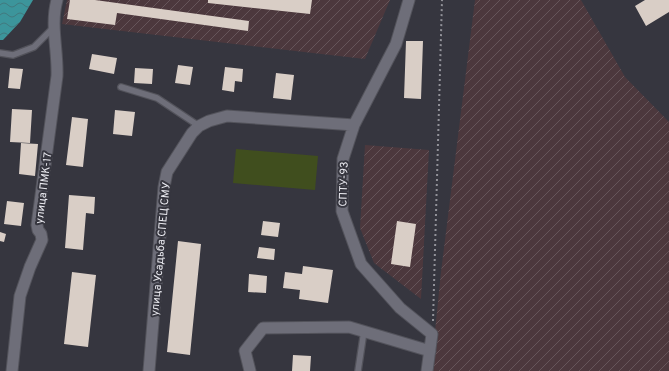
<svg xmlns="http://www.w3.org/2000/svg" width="669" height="371" viewBox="0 0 669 371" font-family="Overpass,sans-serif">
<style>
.industrial{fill:url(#industrial-furrows)}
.green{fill:#404e1e}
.water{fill:url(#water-waves)}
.building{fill:#d9cec6}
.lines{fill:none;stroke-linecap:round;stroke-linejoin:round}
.service-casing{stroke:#53535b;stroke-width:8}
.minor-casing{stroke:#53535b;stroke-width:13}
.path{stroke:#929299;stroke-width:2;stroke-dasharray:2 3;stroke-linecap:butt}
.service{stroke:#6e6e79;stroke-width:5.5}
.minor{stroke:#6e6e79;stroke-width:11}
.labels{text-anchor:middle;stroke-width:4;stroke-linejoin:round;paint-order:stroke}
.street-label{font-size:11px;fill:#ebebf1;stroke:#36363f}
</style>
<defs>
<pattern id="industrial-furrows" width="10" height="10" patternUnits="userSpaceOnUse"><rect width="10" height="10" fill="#4c383d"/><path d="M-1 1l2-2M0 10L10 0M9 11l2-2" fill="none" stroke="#66555a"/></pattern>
<pattern id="water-waves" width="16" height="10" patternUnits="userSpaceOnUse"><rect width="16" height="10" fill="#3c959b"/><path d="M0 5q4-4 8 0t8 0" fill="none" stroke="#40797e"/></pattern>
</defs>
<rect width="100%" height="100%" fill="#36363f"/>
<path class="industrial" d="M67 0H390L365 59 62 24Z
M475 0H581L625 77 669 122V371H431L441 272Z
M365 145 429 150 421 299 374 263 360 228Z"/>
<path class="green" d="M236 149 318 156 315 190 233 183Z"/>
<path class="water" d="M0 0H33L20 22 3 40H0Z"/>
<path class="building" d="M70 0H95L249 21 248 31 117 13 115 25 67 19Z
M208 0H312L310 14 208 3Z
M645 0H669V12L646 26 635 6Z
M406 41H423L421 99 404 98Z
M92 54 117 58 114 74 89 69Z
M178 65 193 67 190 85 175 83Z
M225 67 243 69 242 82 235 81 234 92 222 90Z
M10 68 23 69 20 89 8 88Z
M135 68 153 69 152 84 134 83Z
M276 73 294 75 291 100 273 98Z
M12 109 32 110 30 143 10 142Z
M115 110 135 112 132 136 113 134Z
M72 117 88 119 83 167 66 165Z
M21 143 38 144 35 176 19 174Z
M69 195 95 197 94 214 86 213 83 250 65 248Z
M7 201 24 203 21 226 4 224Z
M263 221 280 223 278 237 261 235Z
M397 221 416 224 410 267 391 264Z
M0 232 6 234 4 242 0 241Z
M178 241 201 244 190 355 167 352Z
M259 247 275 249 274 260 257 258Z
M303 266 333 270 328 303 299 299 300 290 283 288 285 272 302 274Z
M72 272 96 275 88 347 64 344Z
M249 274 267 276 266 293 248 292Z
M293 355 311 356 310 371H292Z"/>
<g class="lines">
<g class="service-casing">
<path id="service" d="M0 53 13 55 34 47 54 27
M121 87 157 98 199 126
M358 371 364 331"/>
</g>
<g class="minor-casing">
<path id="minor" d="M409 0 396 44 354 125 343 159 342 211 361 264 400 308 432 334 427 371
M12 371 20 296 30 267 42 240 41 234 38 230 37 225 57 76C58 50 50 25 57 0
M149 371 164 187 167 172 192 133 199 126 209 121 227 116 354 125
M250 371 245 351 263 328 349 327 430 351"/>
</g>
<path class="path" d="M433 321 442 0"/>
<use href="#service" class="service"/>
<use href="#minor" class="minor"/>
</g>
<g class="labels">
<g class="street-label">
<text transform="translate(343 184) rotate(-88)" y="4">СПТУ-93</text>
<text transform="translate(43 188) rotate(-83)" y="4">улица ПМК-17</text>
<text transform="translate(160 249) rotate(-85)" y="4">улица Усадьба СПЕЦ СМУ</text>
</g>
</g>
</svg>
